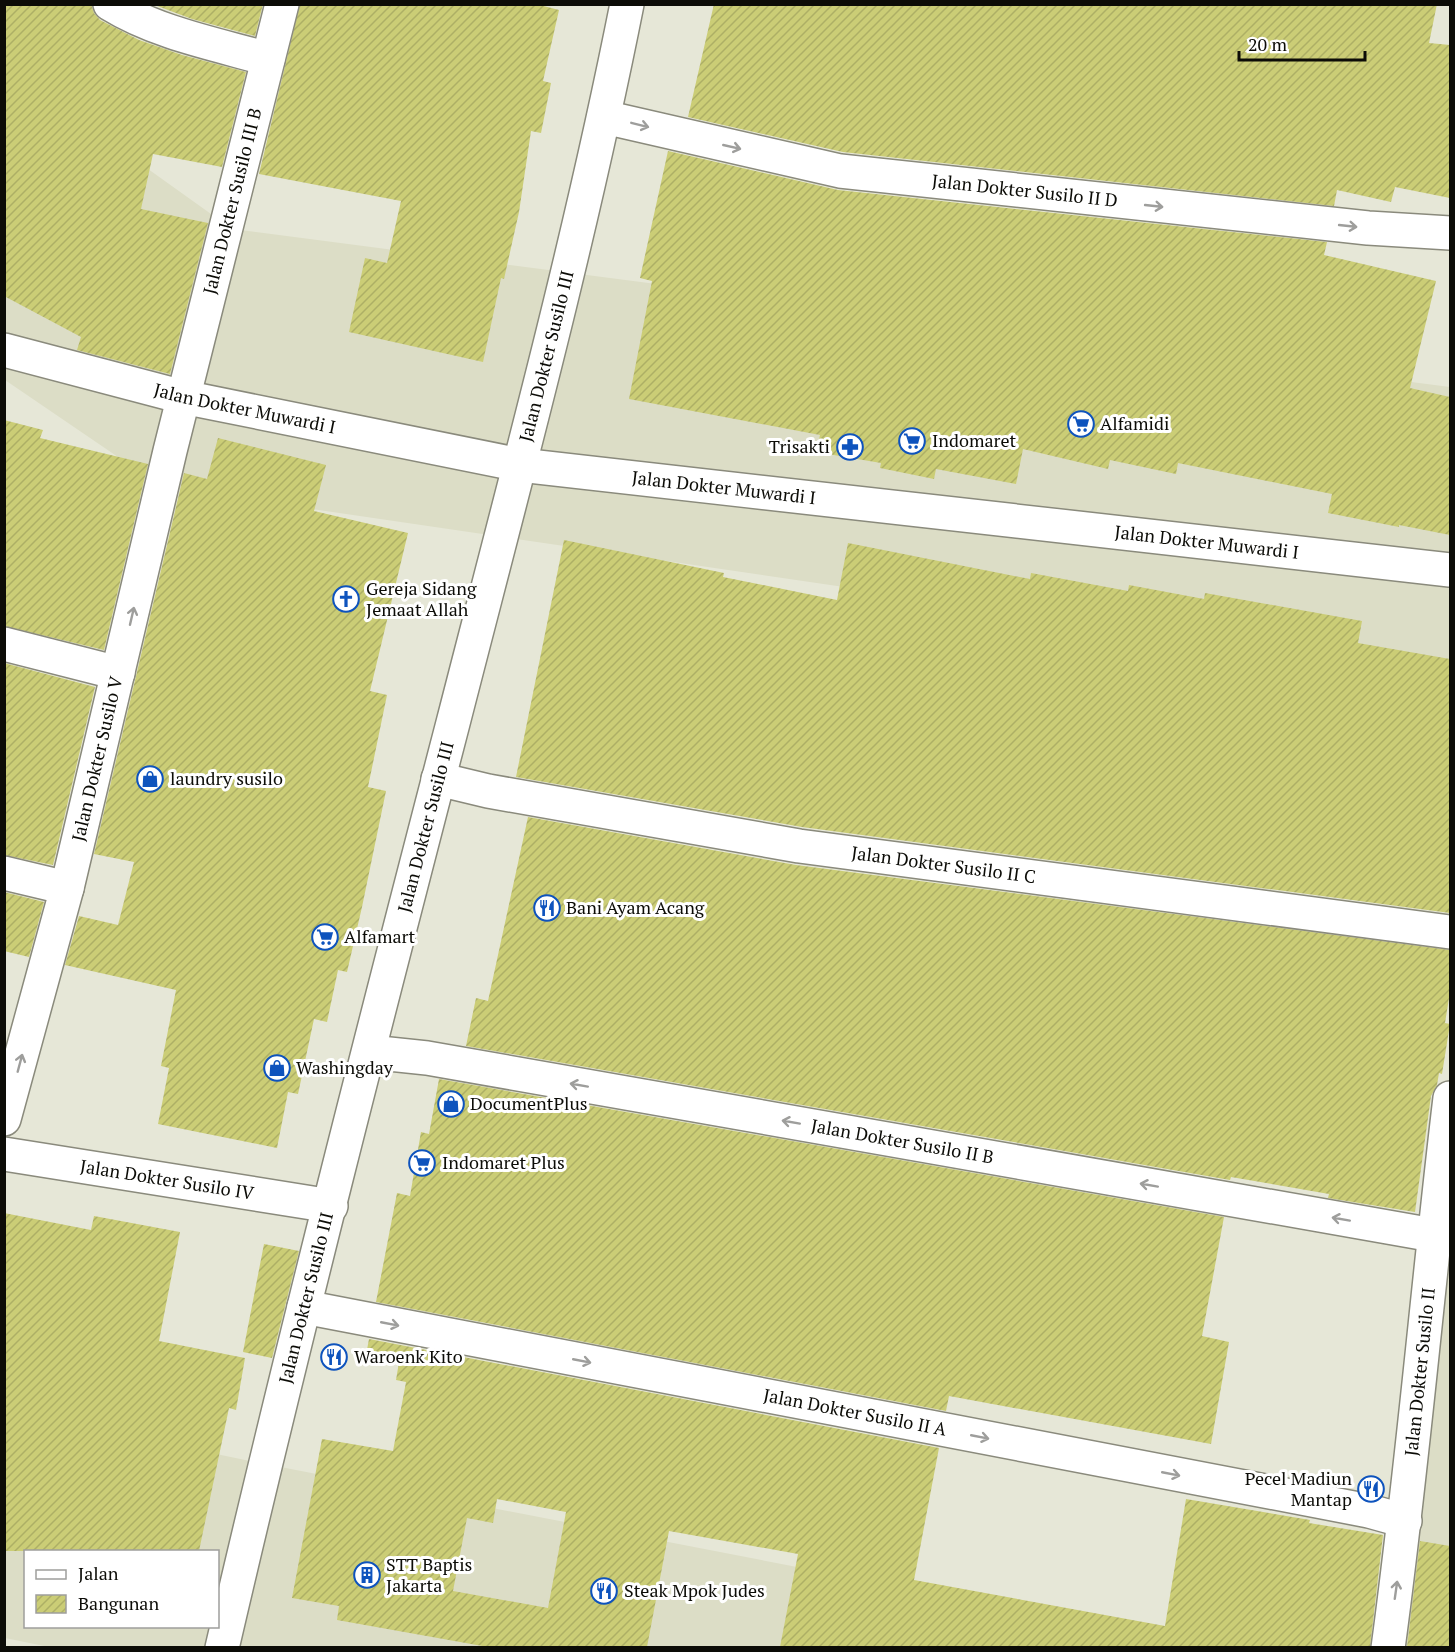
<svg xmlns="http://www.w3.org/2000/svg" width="1455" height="1652" viewBox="0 0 1455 1652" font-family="'PT Serif',serif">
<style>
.built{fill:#dcddc6;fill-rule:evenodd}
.building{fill:url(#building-hatch);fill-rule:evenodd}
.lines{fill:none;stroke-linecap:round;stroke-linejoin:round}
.minor-casing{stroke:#8a8a7c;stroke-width:36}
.minor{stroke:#fff;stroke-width:33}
.oneway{stroke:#9e9e9c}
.labels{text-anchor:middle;stroke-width:6;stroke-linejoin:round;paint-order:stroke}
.street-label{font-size:18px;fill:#0c0c07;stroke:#fff}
.poi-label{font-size:18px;fill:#0c0c07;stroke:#fff;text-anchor:start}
</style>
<defs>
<pattern id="building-hatch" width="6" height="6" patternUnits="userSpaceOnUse" patternTransform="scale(1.5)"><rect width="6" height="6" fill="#cbcd76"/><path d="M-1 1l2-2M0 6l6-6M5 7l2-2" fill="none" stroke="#adaf65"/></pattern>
</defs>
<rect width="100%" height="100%" fill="#e6e7d7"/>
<path class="built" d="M4 66 232 229 1450 387V676L162 487 5 380Z
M1450 1221V1647H1400Z
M4 1410 265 1464 1211 1647 54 1648 5 1638ZM26 1552H218V1626H26Z"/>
<path class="building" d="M4 4H91L94 13 100 20 139 40 182 55 246 72 222 167 153 154 141 209 208 223 170 374 77 350 81 337 4 296Z
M152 4H263L255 36 192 19Z
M300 4H536L559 10 543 81 551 83 541 133 531 131 519 212 504 279 501 278 483 362 349 332 365 258 387 263 401 201 259 174Z
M714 4H1437L1429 43 1450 45V198L1395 187 1391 202 1337 190 1334 206 843 152 688 117Z
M668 151 838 190 1327 242 1324 255 1436 281 1410 388 1450 397V535L1399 525V527L1328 513 1332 494 1178 463 1176 474 1110 460 1108 469 1023 449 1016 484 936 469 934 479 880 468 881 463 816 452 820 435 629 399 652 281 640 278Z
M4 420 43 430 40 438 148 464 104 650 4 626Z
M218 438 326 465 314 511 408 533 370 691 387 695 368 787 386 791 362 907 347 972 338 970 327 1022 314 1019 298 1094 288 1092 277 1148 158 1124 169 1068 161 1066 176 990 65 965 79 916 118 925 134 862 94 854 184 473 207 479Z
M564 540 724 573 723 577 837 600 848 543 1030 579 1031 573 1128 591 1129 585 1204 599 1205 593 1362 621 1358 643 1450 659V913L802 827 516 777Z
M4 663 95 687 53 865 4 855Z
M528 817 796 865 1450 950V992L1445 1023 1450 1024 1442 1074 1439 1073 1437 1085 1431 1096 1415 1212 1328 1198 1329 1194 1231 1177 1230 1180 466 1046 476 998 488 1001Z
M4 892 44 902 29 957 4 951Z
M439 1079 1224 1217 1202 1336 1229 1342 1211 1444 949 1396 946 1411 376 1302 397 1193 410 1196 421 1132 429 1134Z
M4 1213 91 1230 94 1216 180 1232 159 1341 245 1358 236 1410 229 1408 199 1551H4Z
M264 1244 299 1251 272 1358 243 1352Z
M369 1339 939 1448 914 1580 1165 1626 1186 1499 1310 1520 1309 1523 1383 1535 1370 1647H780L798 1554 669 1531 647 1647H488L337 1620 339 1606 292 1598 322 1439 393 1451 406 1382 396 1380 399 1362 366 1355ZM497 1499 566 1512 548 1608 453 1591 467 1518 493 1523Z
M1420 1541 1450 1546V1647H1407Z"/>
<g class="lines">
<g class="minor-casing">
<g id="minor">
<path d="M110 4C157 33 215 44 268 59"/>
<path id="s1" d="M604 117 840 171 1368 228 1450 233"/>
<path id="s2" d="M4 350 183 397 520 465 1450 570"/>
<path d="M4 644 118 673"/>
<path id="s3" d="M438 779 488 791 799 846 1450 932"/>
<path d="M4 873 67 888"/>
<path id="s4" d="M370 1052 427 1058 1433 1235"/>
<path id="s5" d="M4 1119 67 888 170 451 282 4"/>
<path id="s6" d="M4 1154 331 1206"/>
<path id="s7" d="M304 1307 1369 1511 1405 1521"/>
<path id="s8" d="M222 1648C294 1338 373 1031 453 723 514 485 579 246 627 4"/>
<path id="s9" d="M1388 1648C1413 1465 1428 1281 1450 1098"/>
</g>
</g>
<use href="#minor" class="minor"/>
</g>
<defs><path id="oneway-shaft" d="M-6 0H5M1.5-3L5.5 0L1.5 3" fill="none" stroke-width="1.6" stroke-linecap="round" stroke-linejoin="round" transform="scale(1.5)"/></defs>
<g class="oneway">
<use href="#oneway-shaft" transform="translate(640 125) rotate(14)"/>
<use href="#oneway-shaft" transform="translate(732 147) rotate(13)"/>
<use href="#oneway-shaft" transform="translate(1154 206) rotate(6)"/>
<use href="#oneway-shaft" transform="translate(1348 226) rotate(6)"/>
<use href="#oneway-shaft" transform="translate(132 616) rotate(-77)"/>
<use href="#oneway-shaft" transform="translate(20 1063) rotate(-75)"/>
<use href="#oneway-shaft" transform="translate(579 1085) rotate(-170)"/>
<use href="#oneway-shaft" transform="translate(791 1122) rotate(-170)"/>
<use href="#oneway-shaft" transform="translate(1149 1185) rotate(-170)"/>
<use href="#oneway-shaft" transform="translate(1341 1219) rotate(-170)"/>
<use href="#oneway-shaft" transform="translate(390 1324) rotate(11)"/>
<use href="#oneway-shaft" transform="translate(582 1361) rotate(11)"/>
<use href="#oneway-shaft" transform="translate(980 1437) rotate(11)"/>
<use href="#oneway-shaft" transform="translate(1171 1474) rotate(11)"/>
<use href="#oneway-shaft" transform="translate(1396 1590) rotate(-82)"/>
</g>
<defs>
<g id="supermarket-ring" transform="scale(1.35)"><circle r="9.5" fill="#fff" stroke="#0e53bd" stroke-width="1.5"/><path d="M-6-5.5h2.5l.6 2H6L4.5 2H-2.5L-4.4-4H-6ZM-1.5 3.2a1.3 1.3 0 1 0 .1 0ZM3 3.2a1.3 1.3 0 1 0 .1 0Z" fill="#0e53bd"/></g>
<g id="pharmacy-ring" transform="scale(1.35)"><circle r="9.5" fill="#fff" stroke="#0e53bd" stroke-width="1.5"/><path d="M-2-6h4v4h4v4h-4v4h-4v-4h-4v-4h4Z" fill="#0e53bd"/></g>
<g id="church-ring" transform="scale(1.35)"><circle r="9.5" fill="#fff" stroke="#0e53bd" stroke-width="1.5"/><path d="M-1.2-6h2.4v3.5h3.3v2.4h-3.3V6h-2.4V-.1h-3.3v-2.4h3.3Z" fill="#0e53bd"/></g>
<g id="shop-ring" transform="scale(1.35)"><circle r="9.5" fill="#fff" stroke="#0e53bd" stroke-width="1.5"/><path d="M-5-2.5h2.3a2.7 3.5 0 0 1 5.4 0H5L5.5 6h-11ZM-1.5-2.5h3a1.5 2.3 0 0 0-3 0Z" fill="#0e53bd"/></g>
<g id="restaurant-ring" transform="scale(1.35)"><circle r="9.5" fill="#fff" stroke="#0e53bd" stroke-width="1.5"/><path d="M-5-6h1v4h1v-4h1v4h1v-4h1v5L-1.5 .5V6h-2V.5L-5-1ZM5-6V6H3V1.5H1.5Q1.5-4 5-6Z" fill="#0e53bd"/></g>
<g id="building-ring" transform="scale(1.35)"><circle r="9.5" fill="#fff" stroke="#0e53bd" stroke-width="1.5"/><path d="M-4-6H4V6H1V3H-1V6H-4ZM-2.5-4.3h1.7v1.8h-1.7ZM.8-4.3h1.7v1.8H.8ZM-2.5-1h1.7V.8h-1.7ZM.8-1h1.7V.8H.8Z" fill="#0e53bd"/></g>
</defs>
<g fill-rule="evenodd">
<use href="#supermarket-ring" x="1081" y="424"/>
<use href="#supermarket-ring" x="912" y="441"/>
<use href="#pharmacy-ring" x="850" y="447"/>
<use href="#church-ring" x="346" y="599"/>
<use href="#shop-ring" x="150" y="779"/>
<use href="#restaurant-ring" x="547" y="908"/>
<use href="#supermarket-ring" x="325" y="937"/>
<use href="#shop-ring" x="277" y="1068"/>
<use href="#shop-ring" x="451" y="1104"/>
<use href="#supermarket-ring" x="422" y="1163"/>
<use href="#restaurant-ring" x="334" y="1357"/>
<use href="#restaurant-ring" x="1371" y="1489"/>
<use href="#building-ring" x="367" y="1575"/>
<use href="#restaurant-ring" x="604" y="1591"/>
</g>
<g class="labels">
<g class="street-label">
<text dy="6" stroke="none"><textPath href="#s1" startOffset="428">Jalan Dokter Susilo II D</textPath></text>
<text dy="6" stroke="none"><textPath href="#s5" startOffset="946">Jalan Dokter Susilo III B</textPath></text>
<text dy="6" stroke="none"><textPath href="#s8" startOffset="1332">Jalan Dokter Susilo III</textPath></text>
<text dy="6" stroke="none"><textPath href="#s2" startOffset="248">Jalan Dokter Muwardi I</textPath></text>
<text dy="6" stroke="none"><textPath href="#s2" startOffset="734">Jalan Dokter Muwardi I</textPath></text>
<text dy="6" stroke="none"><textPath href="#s2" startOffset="1220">Jalan Dokter Muwardi I</textPath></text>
<text dy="6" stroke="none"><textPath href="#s5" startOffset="372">Jalan Dokter Susilo V</textPath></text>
<text dy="6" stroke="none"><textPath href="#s8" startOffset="846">Jalan Dokter Susilo III</textPath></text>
<text dy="6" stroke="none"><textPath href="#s3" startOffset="513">Jalan Dokter Susilo II C</textPath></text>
<text dy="6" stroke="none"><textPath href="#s4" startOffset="540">Jalan Dokter Susilo II B</textPath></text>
<text dy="6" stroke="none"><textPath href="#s6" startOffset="165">Jalan Dokter Susilo IV</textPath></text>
<text dy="6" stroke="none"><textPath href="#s8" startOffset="360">Jalan Dokter Susilo III</textPath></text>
<text dy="6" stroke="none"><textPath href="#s9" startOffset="278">Jalan Dokter Susilo II</textPath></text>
<text dy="6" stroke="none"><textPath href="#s7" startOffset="561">Jalan Dokter Susilo II A</textPath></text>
</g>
<g class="poi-label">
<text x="1100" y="430">Alfamidi</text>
<text x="932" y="447">Indomaret</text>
<text x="830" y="453" text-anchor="end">Trisakti</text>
<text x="366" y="595">Gereja Sidang<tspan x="366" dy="21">Jemaat Allah</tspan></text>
<text x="170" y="785">laundry susilo</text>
<text x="566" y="914">Bani Ayam Acang</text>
<text x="344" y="943">Alfamart</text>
<text x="296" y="1074">Washingday</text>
<text x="470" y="1110">DocumentPlus</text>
<text x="442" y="1169">Indomaret Plus</text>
<text x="354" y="1363">Waroenk Kito</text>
<text x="1352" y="1485" text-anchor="end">Pecel Madiun<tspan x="1352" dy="21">Mantap</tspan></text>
<text x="386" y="1571">STT Baptis<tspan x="386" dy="21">Jakarta</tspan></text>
<text x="624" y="1597">Steak Mpok Judes</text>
</g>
</g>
<rect width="1455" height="1652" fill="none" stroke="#0c0c07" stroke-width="12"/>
<rect x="24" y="1550" width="195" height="78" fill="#ffffff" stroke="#9e9e9c" stroke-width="1.5"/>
<rect x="36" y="1570" width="30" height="9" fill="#ffffff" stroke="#9e9e9c" stroke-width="1.5"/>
<text x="78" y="1580" font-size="18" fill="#0c0c07">Jalan</text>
<rect x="36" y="1595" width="30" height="18" fill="url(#building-hatch)" stroke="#9e9e9c" stroke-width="1.5"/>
<text x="78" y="1610" font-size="18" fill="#0c0c07">Bangunan</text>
<path d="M1239 51v9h126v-9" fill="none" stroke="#0c0c07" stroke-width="3"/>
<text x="1248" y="51" font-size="18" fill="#0c0c07" stroke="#ffffff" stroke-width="4.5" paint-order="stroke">20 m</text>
</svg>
